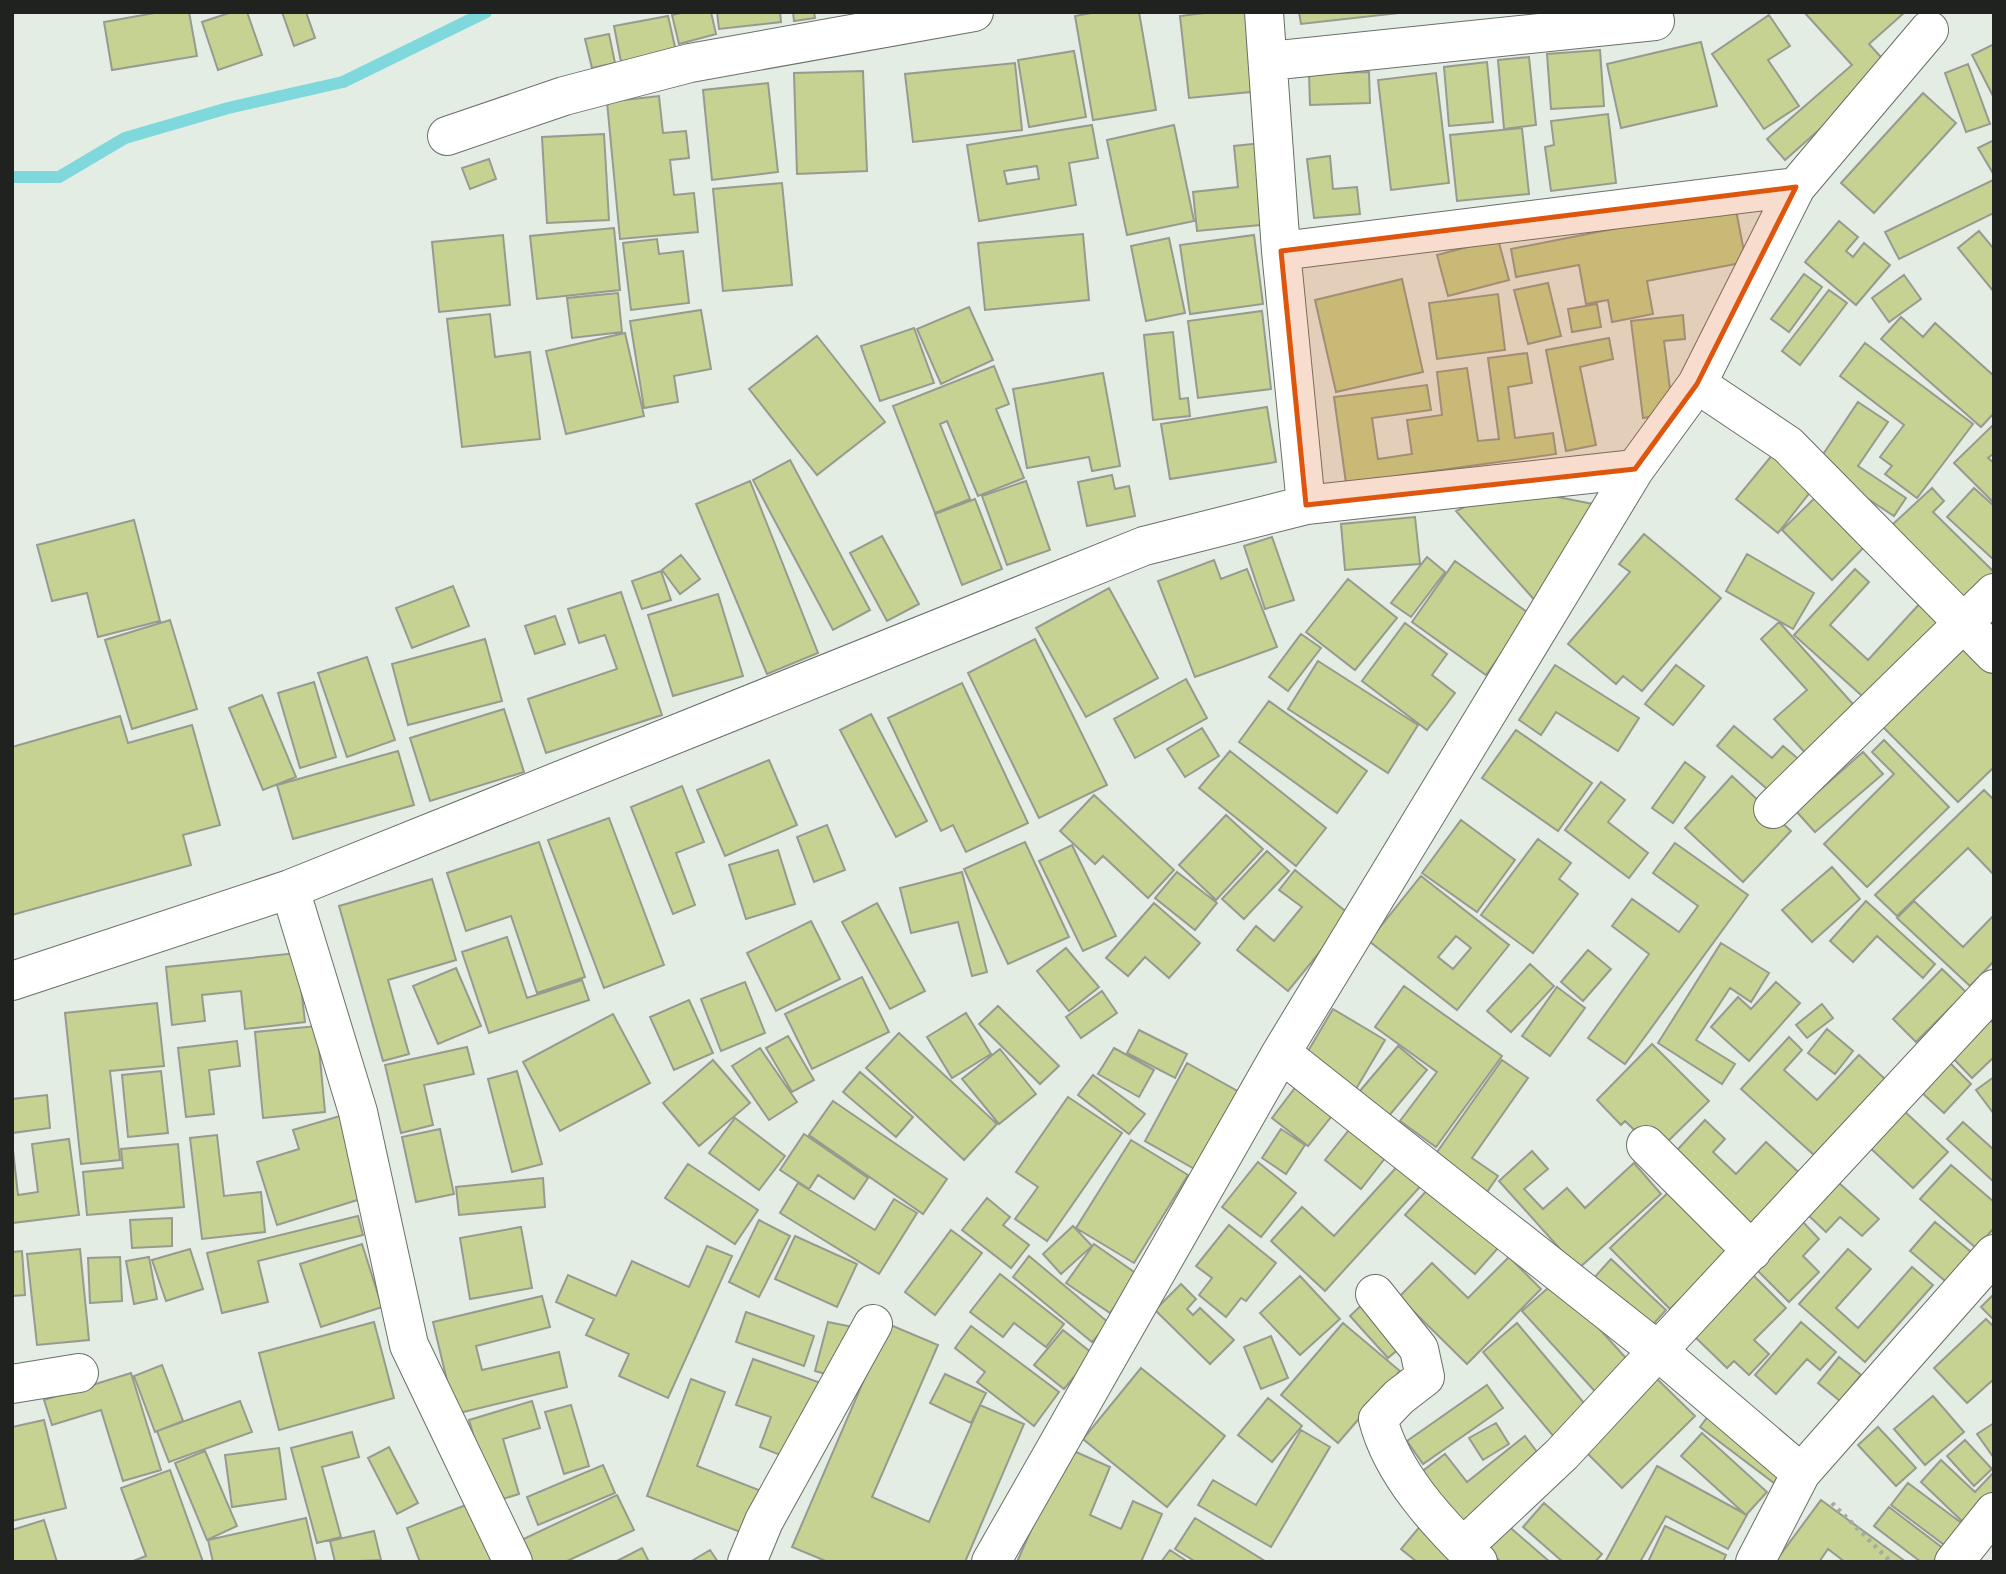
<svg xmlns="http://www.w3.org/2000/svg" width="2006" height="1574" viewBox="0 0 2006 1574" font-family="Signika,sans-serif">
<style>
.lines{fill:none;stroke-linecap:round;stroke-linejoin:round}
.stream{stroke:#7fd8dc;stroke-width:12}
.building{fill:#c5d292;stroke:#989a8f;stroke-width:2;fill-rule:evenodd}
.minor-casing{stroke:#687068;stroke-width:40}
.path{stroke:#a5aca5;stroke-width:4.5;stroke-dasharray:3.5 5;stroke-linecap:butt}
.minor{stroke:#fff;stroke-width:38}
.marked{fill:#de560d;fill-opacity:0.2;stroke:#de560d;stroke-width:5;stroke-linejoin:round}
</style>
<rect width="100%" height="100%" fill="#e4ede4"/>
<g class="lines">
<path class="stream" d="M12 177H59L125 138 228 108 343 82 486 12"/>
</g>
<path class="building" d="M160 12H189L197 56 112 70 104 22Z
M232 12H247L262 55 218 70 202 22Z
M282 12H306L315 38 294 46Z
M685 12H711L716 34 679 44 672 15Z
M717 12H780L781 22 719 29Z
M793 12H814L815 18 794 21Z
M1097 12H1139L1156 110 1093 120 1075 16Z
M1213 12H1253L1261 91 1189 98 1180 16Z
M1299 12H1408L1301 24Z
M1804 12H1905L1869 44 1890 67 1785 160 1767 139 1852 65Z
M1769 15 1790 46 1768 60 1799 106 1764 129 1712 54Z
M668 16 676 51 621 62 614 26Z
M609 34 615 63 592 68 585 39Z
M1701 42 1717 106 1621 128 1607 64Z
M1994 44V98L1972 55Z
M1600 50 1604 106 1551 109 1547 54Z
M1074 51 1086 117 1029 127 1018 60Z
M1529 57 1536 125 1504 129 1498 60Z
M1487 62 1493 122 1449 126 1444 67Z
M1015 63 1022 130 913 142 905 74Z
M1968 64 1990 124 1966 132 1945 73Z
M863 71 867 171 797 174 794 73Z
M1369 72 1370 103 1310 105 1309 74Z
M1436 73 1449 183 1391 190 1378 80Z
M768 83 778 172 712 180 703 90Z
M1923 93 1956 123 1874 213 1841 183Z
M659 96 663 133 686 131 689 158 670 160 674 195 694 193 698 232 620 239 607 102Z
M1608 114 1616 183 1551 191 1545 147 1554 145 1551 121Z
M1092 125 1098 158 1069 163 1076 205 979 221 967 145ZM1037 166 1039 179 1007 184 1004 171Z
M1174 125 1194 221 1127 235 1107 140Z
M1522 128 1529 194 1457 201 1450 135Z
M604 134 609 220 547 223 542 137Z
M1994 140V175L1978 148Z
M1262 143 1271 224 1197 231 1193 192 1238 187 1234 146Z
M1330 156 1333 189 1357 187 1360 214 1314 218 1307 159Z
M489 159 496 179 470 189 462 168Z
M1993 180 1994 213 1899 259 1885 232Z
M782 183 792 285 723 291 713 189Z
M1735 205 1746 262 1647 281 1653 314 1612 322 1608 300 1586 304 1579 265 1516 277 1511 249Z
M1839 221 1858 237 1846 251 1853 257 1864 243 1890 265 1856 305 1805 262Z
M614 228 620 290 537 299 530 236Z
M1979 231 1994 249V292L1958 248Z
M1083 234 1089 300 985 310 978 243Z
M503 235 510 305 439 312 432 242Z
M1254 235 1263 304 1190 314 1180 245Z
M1169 238 1185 313 1146 321 1131 246Z
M657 239 659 254 683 251 689 303 631 310 623 243Z
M1498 239 1509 280 1448 296 1437 255Z
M1804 274 1822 287 1789 332 1771 319Z
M1904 275 1921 299 1889 322 1872 298Z
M1402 279 1423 372 1336 392 1315 300Z
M1548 283 1561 336 1528 344 1514 290Z
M1829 290 1847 303 1800 365 1782 351Z
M618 293 622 332 572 338 567 298Z
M1498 294 1505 350 1437 359 1429 303Z
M1597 304 1601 327 1572 332 1568 309Z
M969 307 993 360 941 384 917 329Z
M701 310 711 369 674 376 678 402 644 408 630 321Z
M1262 311 1271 389 1198 398 1188 321Z
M490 314 495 357 530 352 540 439 462 447 447 319Z
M1683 315 1685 339 1664 341 1673 413 1643 418 1631 321Z
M1901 317 1923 337 1935 323 1994 376V413L1981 427 1881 339Z
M914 328 934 383 880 401 861 346Z
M1173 332 1180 399 1188 398 1190 416 1153 420 1144 335Z
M625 333 644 416 566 434 546 351Z
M817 336 885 422 817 475 749 389Z
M1609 338 1613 359 1580 367 1596 445 1566 451 1546 350Z
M1865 343 1973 424 1917 498 1885 474 1892 466 1880 457 1904 425 1840 376Z
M1527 353 1532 383 1508 387 1515 438 1553 433 1556 454 1346 483 1334 397 1427 385 1431 410 1372 418 1378 459 1412 454 1407 420 1442 415 1437 372 1467 368 1478 441 1499 439 1488 358Z
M994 366 1009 404 996 409 1024 478 978 496 947 421 940 424 970 499 935 513 893 406Z
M1103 373 1120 466 1092 471 1089 457 1027 468 1013 389Z
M1858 402 1888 422 1858 466 1906 498 1894 516 1816 465Z
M1267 407 1276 462 1170 479 1161 424Z
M1994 424V453L1988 458 1994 463V503L1954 463Z
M1778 448 1819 481 1778 533 1736 499Z
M790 460 870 610 833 630 753 480Z
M1112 475 1115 489 1129 486 1135 516 1087 526 1078 482Z
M750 481 818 653 767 674 696 504Z
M1026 481 1050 550 1007 565 982 496Z
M1507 487 1603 506 1538 604 1456 511Z
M1932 488 1944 501 1933 512 1994 572V579L1969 603 1892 525Z
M1974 488 1994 506V560L1947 517Z
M1821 492 1870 541 1832 580 1782 530Z
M975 499 1002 569 962 585 935 514Z
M1415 517 1420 564 1345 570 1341 524Z
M134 520 160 621 98 637 87 593 52 601 37 545Z
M1644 534 1721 598 1642 691 1623 676 1616 684 1568 644 1630 572 1619 564Z
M882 536 919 604 887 621 850 553Z
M1272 537 1294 600 1265 609 1244 546Z
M1747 554 1814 593 1793 629 1726 591Z
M681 555 700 579 680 594 662 570Z
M1427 557 1445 572 1411 617 1391 603Z
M1214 560 1221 579 1247 569 1277 647 1195 677 1158 581Z
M1455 561 1530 614 1486 675 1412 622Z
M1855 569 1869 582 1830 625 1868 660 1923 600 1946 621 1870 703 1794 635Z
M661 571 671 600 642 609 632 581Z
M1348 579 1397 618 1355 670 1306 632Z
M453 586 469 626 412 648 396 608Z
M1109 588 1158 678 1086 717 1036 628Z
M621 592 662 715 546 753 528 699 617 669 605 635 579 643 568 609Z
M718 594 743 676 673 696 648 615Z
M555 616 565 644 535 654 525 626Z
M170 620 197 709 132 729 105 640Z
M1779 622 1861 713 1810 758 1774 719 1807 690 1761 639Z
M1405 623 1447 654 1432 675 1455 693 1427 730 1362 681Z
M1301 634 1321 648 1288 691 1269 677Z
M485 639 502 701 408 725 392 664Z
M1035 639 1107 785 1039 818 968 673Z
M1965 641 1994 670V767L1958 802 1880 724Z
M367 657 395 740 347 757 318 673Z
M1318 661 1418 725 1388 773 1288 709Z
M1555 665 1639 718 1618 751 1556 712 1541 735 1519 720Z
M1676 665 1704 686 1673 725 1645 704Z
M1186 679 1207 718 1135 758 1114 719Z
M314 682 336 757 300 768 278 693Z
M962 683 1028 823 966 852 953 825 941 831 888 718Z
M262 695 296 777 263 790 229 708Z
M1269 701 1367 771 1337 813 1239 742Z
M504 709 524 772 430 801 410 738Z
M871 714 927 821 896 837 840 730Z
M120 716 128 743 192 725 220 825 183 835 191 865 12 915V747Z
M1734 726 1772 758 1783 746 1802 762 1773 794 1717 746Z
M1202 728 1219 756 1185 777 1167 749Z
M1516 730 1592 783 1558 831 1482 778Z
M1884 740 1949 807 1867 887 1824 844 1894 774 1872 752Z
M398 751 414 805 293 839 277 785Z
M1230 751 1326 828 1296 866 1199 788Z
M1863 752 1883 774 1815 832 1796 811Z
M769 760 797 825 725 856 697 790Z
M1685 762 1705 777 1673 823 1652 808Z
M1732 776 1791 831 1743 882 1685 828Z
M1601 782 1625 800 1608 822 1648 853 1629 878 1565 830Z
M682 786 704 842 676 853 695 905 673 914 631 807Z
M1984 790 1994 800V875L1968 848 1897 916 1875 895Z
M1094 795 1174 870 1148 898 1103 856 1095 864 1060 831Z
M1226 815 1263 849 1216 900 1179 865Z
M609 818 664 965 604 988 548 840Z
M1461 820 1515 860 1477 912 1422 873Z
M827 825 845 870 814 882 797 837Z
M1538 839 1571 863 1559 879 1578 894 1533 953 1481 915Z
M539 842 585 977 537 993 511 916 466 931 447 873Z
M1025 842 1069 937 1008 964 964 869Z
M1675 843 1748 895 1625 1064 1588 1038 1649 954 1612 926 1632 899 1679 932 1698 906 1653 873Z
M1072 845 1116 936 1083 951 1039 861Z
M778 850 795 904 746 919 729 865Z
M1267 851 1289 871 1244 919 1222 899Z
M1832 867 1860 899 1812 942 1782 910Z
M1295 870 1350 915 1288 991 1237 950 1256 926 1274 941 1302 907 1279 890Z
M962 872 987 972 972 976 958 922 911 933 900 888Z
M1177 872 1217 903 1195 930 1155 898Z
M1421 876 1509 945 1457 1010 1369 941ZM1456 936 1471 948 1453 969 1438 957Z
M432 879 456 960 388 980 409 1054 383 1061 339 906Z
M1866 901 1935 964 1923 978 1877 936 1853 962 1830 941Z
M1914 901 1963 947 1994 915V961L1970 986 1897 918Z
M877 903 925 991 890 1009 842 922Z
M1154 903 1200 943 1169 978 1145 957 1128 976 1106 958Z
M811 921 840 979 776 1011 747 953Z
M507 937 527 998 582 980 589 1000 489 1033 462 952Z
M1721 943 1769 973 1751 1002 1730 988 1696 1040 1735 1064 1722 1084 1658 1043Z
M1066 948 1099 987 1069 1011 1037 971Z
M1588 950 1611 969 1583 1001 1561 982Z
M297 953 305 1022 245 1029 241 991 202 995 205 1021 172 1025 166 967Z
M1530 964 1554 986 1511 1032 1487 1011Z
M456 968 481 1026 438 1044 413 986Z
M1942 969 1966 992 1916 1042 1893 1019Z
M862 977 889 1032 812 1069 785 1014Z
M745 982 765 1033 721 1051 701 999Z
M1776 982 1800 1003 1749 1061 1711 1027 1738 997 1751 1009Z
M1404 986 1502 1056 1436 1147 1400 1121 1437 1072 1375 1027Z
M1557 987 1585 1008 1550 1056 1522 1036Z
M1102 991 1117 1013 1081 1038 1066 1017Z
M689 1000 713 1053 674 1070 650 1017Z
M157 1003 164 1066 110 1071 120 1160 81 1164 65 1013Z
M1822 1004 1833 1018 1807 1038 1796 1025Z
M998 1006 1059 1066 1040 1084 979 1024Z
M1333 1009 1385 1040 1353 1094 1301 1063Z
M966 1013 991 1054 952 1078 927 1037Z
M613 1014 650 1083 560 1131 523 1062Z
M1987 1017 1994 1024V1057L1972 1078 1949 1054Z
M317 1026 325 1112 263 1118 255 1032Z
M1827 1029 1853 1051 1835 1074 1808 1053Z
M1139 1030 1187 1054 1175 1078 1127 1053Z
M899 1033 997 1124 964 1160 866 1068Z
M788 1036 814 1080 792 1092 766 1048Z
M1789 1037 1802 1050 1784 1070 1817 1100 1859 1055 1885 1079 1814 1155 1741 1089Z
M237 1041 240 1066 209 1070 214 1114 186 1117 178 1048Z
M1652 1044 1709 1101 1657 1152 1625 1121 1621 1125 1597 1100Z
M1398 1046 1427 1070 1383 1123 1354 1098Z
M467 1047 474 1074 424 1085 433 1125 401 1133 385 1065Z
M760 1048 797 1102 769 1120 732 1066Z
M1114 1048 1154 1070 1139 1097 1098 1074Z
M1000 1049 1036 1094 999 1124 962 1079Z
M713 1060 750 1103 699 1146 663 1103Z
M1502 1060 1528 1078 1472 1158 1498 1176 1487 1192 1435 1155Z
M1187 1063 1241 1093 1198 1171 1145 1141Z
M1950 1063 1971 1084 1944 1113 1921 1092Z
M161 1071 168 1133 128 1137 122 1075Z
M517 1071 542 1164 512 1172 488 1079Z
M860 1072 913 1117 896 1137 843 1092Z
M1093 1075 1145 1114 1129 1134 1078 1095Z
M1994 1077V1114L1976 1090Z
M1298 1084 1335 1112 1308 1146 1272 1118Z
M47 1095 50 1128 12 1133V1099Z
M1068 1097 1122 1133 1047 1241 1015 1219 1038 1187 1016 1172Z
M833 1101 947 1179 923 1214 809 1135Z
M1902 1109 1948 1152 1913 1188 1867 1145Z
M340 1116 367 1197 277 1225 257 1162 299 1149 293 1130Z
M735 1118 785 1156 759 1190 709 1153Z
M1705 1120 1725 1139 1713 1152 1736 1174 1766 1142 1806 1179 1749 1239 1666 1162Z
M1963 1122 1994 1150V1182L1947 1139Z
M1353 1125 1389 1153 1361 1189 1325 1160Z
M440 1129 454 1194 416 1202 402 1137Z
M1281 1129 1305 1145 1286 1174 1262 1158Z
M804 1134 868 1178 854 1199 818 1175 809 1189 780 1170Z
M217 1135 224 1196 261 1192 265 1232 202 1239 190 1138Z
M69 1139 79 1215 12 1223V1141L18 1195 38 1192 32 1144Z
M1131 1140 1188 1175 1134 1263 1076 1228Z
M178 1144 184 1207 87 1215 83 1172 123 1168 121 1149Z
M1532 1151 1548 1169 1524 1189 1543 1209 1567 1188 1585 1208 1634 1163 1661 1194 1578 1269 1499 1181Z
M1404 1159 1427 1179 1325 1291 1271 1241 1302 1207 1334 1236Z
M1258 1162 1296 1193 1261 1237 1222 1207Z
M688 1164 758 1210 735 1244 665 1198Z
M1951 1165 1994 1202V1228L1976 1248 1920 1199Z
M543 1178 545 1207 459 1215 456 1187Z
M1436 1180 1505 1240 1475 1274 1405 1215Z
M1838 1182 1879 1219 1862 1236 1840 1217 1826 1232 1808 1215Z
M798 1183 875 1230 894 1199 917 1213 879 1274 780 1213Z
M1674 1187 1733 1248 1670 1309 1610 1248Z
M987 1198 1010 1217 1003 1225 1029 1245 1011 1268 962 1230Z
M358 1216 363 1235 258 1261 268 1302 222 1313 207 1253Z
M172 1218V1246L132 1248 130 1220Z
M759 1220 790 1236 759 1297 729 1282Z
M1802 1221 1819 1239 1803 1256 1819 1272 1789 1302 1755 1268Z
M1935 1222 1976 1256 1951 1286 1910 1251Z
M1229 1225 1276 1263 1246 1301 1241 1298 1226 1317 1199 1295 1212 1278 1196 1266Z
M1073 1226 1092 1246 1061 1274 1043 1254Z
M521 1227 532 1288 470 1299 460 1238Z
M951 1230 982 1253 935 1315 905 1292Z
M795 1236 857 1264 837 1307 775 1279Z
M362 1244 382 1307 321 1327 300 1264Z
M1094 1244 1137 1274 1110 1313 1066 1283Z
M707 1246 732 1256 668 1398 619 1376 629 1354 586 1335 594 1319 556 1302 568 1275 616 1296 632 1261 689 1287Z
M80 1249 89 1340 37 1345 27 1254Z
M190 1249 203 1289 166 1301 152 1260Z
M1848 1249 1871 1269 1836 1308 1858 1328 1912 1267 1933 1285 1865 1362 1799 1304Z
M22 1251 25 1295 12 1296V1252Z
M1029 1256 1109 1323 1092 1342 1013 1277Z
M120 1257 122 1301 90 1303 88 1258Z
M149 1257 157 1299 134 1304 126 1261Z
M1509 1257 1541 1289 1467 1364 1399 1297 1432 1263 1468 1298Z
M1611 1259 1666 1310 1648 1330 1593 1279Z
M1000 1274 1064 1324 1046 1347 1014 1323 1003 1337 970 1312Z
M1752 1274 1786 1308 1754 1340 1769 1354 1749 1375 1734 1361 1727 1368 1692 1334Z
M1300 1276 1340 1319 1300 1355 1260 1313Z
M1556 1281 1634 1367 1601 1398 1522 1311Z
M1181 1284 1196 1299 1187 1309 1193 1315 1200 1308 1234 1340 1210 1364 1155 1310Z
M1994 1294V1320L1981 1307Z
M542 1296 550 1327 476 1346 482 1370 559 1352 567 1387 455 1414 433 1322Z
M1370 1297 1408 1341 1388 1358 1350 1316Z
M746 1312 814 1336 804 1366 736 1342Z
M1986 1319 1994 1327V1379L1967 1403 1934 1368Z
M374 1322 394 1398 279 1430 259 1353Z
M828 1322 853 1327 840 1378 815 1371Z
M1801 1322 1836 1352 1820 1370 1807 1359 1776 1394 1755 1375Z
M1343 1323 1400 1371 1338 1443 1281 1395Z
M1517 1323 1594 1415 1560 1444 1483 1352Z
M888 1324 938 1345 872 1497 929 1522 980 1405 1024 1424 965 1562H828L792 1547Z
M971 1326 1059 1392 1034 1426 977 1382 985 1372 955 1348Z
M1063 1330 1093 1354 1064 1389 1034 1365Z
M1271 1336 1288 1378 1261 1389 1244 1347Z
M1839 1357 1861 1375 1840 1401 1818 1383Z
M753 1359 821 1383 793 1460 760 1447 771 1417 736 1405Z
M162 1365 183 1421 155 1432 134 1376Z
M1141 1368 1225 1436 1167 1507 1083 1439Z
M131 1373 161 1470 123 1481 101 1410 52 1425 44 1400Z
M1651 1373 1695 1416 1622 1488 1579 1445Z
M945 1374 986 1393 971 1423 930 1403Z
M691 1379 725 1392 697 1466 764 1492 748 1535 647 1496Z
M1487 1385 1503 1408 1423 1464 1407 1441Z
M1933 1396 1964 1432 1925 1465 1894 1429Z
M1268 1398 1302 1426 1272 1462 1238 1435Z
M240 1401 252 1432 169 1462 157 1431Z
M532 1401 540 1428 503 1439 519 1494 493 1502 469 1420Z
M571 1405 589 1466 564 1474 545 1412Z
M1712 1411 1786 1467 1774 1483 1700 1427Z
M44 1420 66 1508 12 1521V1427Z
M1496 1423 1509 1444 1483 1460 1469 1438Z
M1994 1423V1458L1977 1434Z
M1878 1427 1916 1468 1896 1486 1858 1445Z
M1301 1430 1330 1447 1271 1547 1198 1505 1213 1480 1256 1505Z
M352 1432 359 1457 322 1467 341 1537 317 1543 291 1448Z
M1702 1433 1767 1492 1746 1515 1681 1456Z
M1525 1436 1546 1464 1463 1528 1420 1473 1445 1454 1467 1482Z
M1965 1440 1992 1469 1974 1486 1947 1456Z
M389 1447 418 1503 397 1514 368 1458Z
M279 1448 286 1499 232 1507 225 1455Z
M1067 1448 1110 1467 1090 1515 1121 1529 1133 1501 1162 1514 1141 1562H1017Z
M205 1451 237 1526 207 1540 175 1463Z
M1941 1460 1975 1492 1994 1472V1495L1965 1524 1921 1482Z
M603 1465 615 1493 538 1525 527 1497Z
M1657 1466 1747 1515 1728 1549 1666 1516 1640 1562H1605Z
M170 1470 203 1562H131L146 1556 121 1488Z
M1908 1483 1964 1525 1947 1547 1891 1505Z
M617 1495 634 1530 565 1562H524L515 1543Z
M1821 1500 1906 1562H1845L1828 1549 1819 1562H1775Z
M476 1501 501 1562H420L407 1528Z
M1544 1503 1602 1554 1595 1562H1563L1523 1527Z
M1889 1507 1944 1549 1933 1562H1921L1874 1526Z
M1498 1517 1550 1562H1501L1477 1541Z
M306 1518 316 1562H213L208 1540Z
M1195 1518 1265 1561 1196 1562 1175 1549Z
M44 1520 57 1562H12V1530Z
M1422 1524 1468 1562H1417L1401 1549Z
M1665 1526 1726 1555 1723 1562H1648Z
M374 1531 381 1560 335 1562 330 1541Z
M642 1548 649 1562H615Z
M710 1550 718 1562H690Z
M1170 1550 1188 1562H1161Z"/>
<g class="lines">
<g class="minor-casing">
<path id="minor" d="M1264 12 1281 251 1306 505
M1269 61 1655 21
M447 136 564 96 690 63 974 12
M1281 251 1796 187
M1697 384 1788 445 1994 654
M1773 809 1994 593
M290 889 358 1112 409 1345 513 1562
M12 981 290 889 1144 546 1306 505 1635 469
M1281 1053 1658 1351 1801 1473
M1646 1145 1752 1251
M1375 1294 1419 1349 1425 1377 1399 1397 1378 1419C1392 1474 1438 1523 1478 1562
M12 1384 79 1373
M1463 1547 1562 1454 1994 989
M747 1562 764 1521 873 1324
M991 1562 1281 1053 1635 469 1697 384 1796 187 1929 30
M1755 1562 1801 1473 1994 1254
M1954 1562 1994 1512"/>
</g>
<path class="path" d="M1832 1503 1891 1562"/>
<use href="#minor" class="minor"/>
</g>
<path class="marked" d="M1796 187 1697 384 1635 469 1306 505 1281 251Z"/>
<rect width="2006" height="1574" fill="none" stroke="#1f221f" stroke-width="28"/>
</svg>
